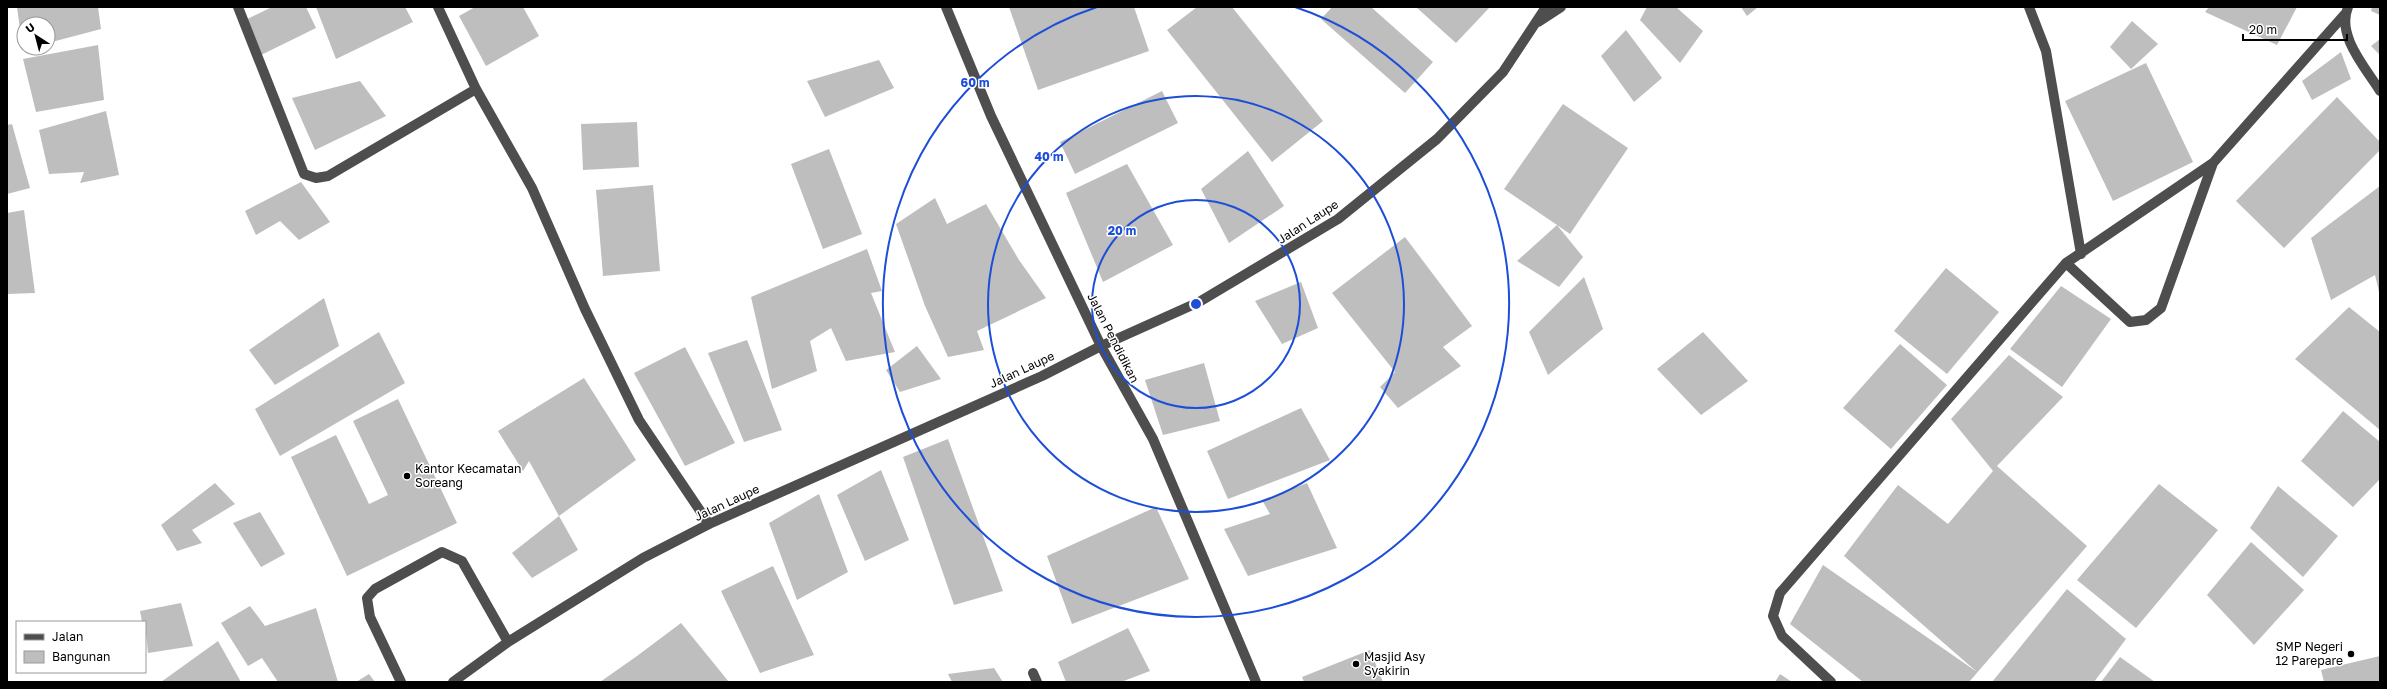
<svg xmlns="http://www.w3.org/2000/svg" width="2387" height="689" viewBox="0 0 2387 689" font-family="'Golos Text',sans-serif">
<style>
.building{fill:#bebebe}
.lines{fill:none;stroke-linecap:round;stroke-linejoin:round}
.minor{stroke:#4e4e4e;stroke-width:10}
.ring{fill:none;stroke:#1d4ed8;stroke-width:2}
.poi-dot{fill:#000;stroke:#fff;stroke-width:1.5}
.labels{text-anchor:middle;stroke-width:3;stroke-linejoin:round;paint-order:stroke}
.street-label{font-size:12px;fill:#000;stroke:#fff}
.poi-label{font-size:12px;fill:#000;stroke:#fff;text-anchor:start}
.centre{fill:#1d4ed8;stroke:#fff;stroke-width:2}
.ring-label{font-size:12px;text-anchor:middle;font-weight:bold;fill:#1d4ed8;stroke:#fff;stroke-width:3;stroke-linejoin:round;paint-order:stroke}
</style>
<rect width="100%" height="100%" fill="#fff"/>
<path class="building" d="M17 7H98L101 29 48 43V24H24L23 51Z
M272 7H306L316 28 257 57 243 21Z
M316 7H405L413 22 336 59Z
M475 7H523L539 36 486 66 459 16Z
M1009 7H1134L1149 51 1038 90Z
M1197 7H1232L1323 121 1272 162 1167 30Z
M1332 7H1371L1433 62 1405 93 1321 19Z
M1416 7H1490L1456 43Z
M1647 7H1676L1703 31 1680 63 1640 20Z
M1741 7H1758L1747 16Z
M2209 7H2297L2277 45 2205 12Z
M2372 7H2380V15L2371 11Z
M2132 21 2158 44 2131 69 2110 47Z
M1626 30 1662 78 1634 102 1601 56Z
M2380 39V55L2371 46Z
M98 45 104 100 36 112 23 59Z
M2341 52 2351 79 2312 100 2302 81Z
M879 60 894 88 825 117 807 81Z
M2146 63 2193 162 2113 201 2065 101Z
M360 81 386 116 315 150 292 98Z
M1162 91 1178 123 1075 174 1060 142Z
M2337 97 2380 142V150L2284 248 2236 201Z
M1563 104 1628 148 1570 234 1557 225 1583 257 1559 287 1517 261 1557 225 1504 189Z
M106 111 119 175 80 183 84 172 49 174 39 130Z
M637 122 639 167 583 170 581 124Z
M12 124 30 188 7 194V125Z
M829 149 862 234 823 249 791 164Z
M1248 151 1284 206 1229 243 1201 189Z
M1127 164 1173 245 1103 282 1066 193Z
M301 182 330 222 299 240 280 221 256 235 245 211Z
M653 185 660 271 603 276 596 190Z
M2380 186V296L2375 275 2331 300 2311 238Z
M935 198 947 224 986 204 1019 260 1046 298 977 331 984 350 948 357 925 306 896 224Z
M24 210 35 293 7 294V213Z
M1405 237 1472 326 1443 347 1461 366 1398 408 1380 387 1395 372 1332 293Z
M867 249 882 291 871 293 895 352 846 361 831 328 810 341 817 371 772 389 751 297Z
M1946 268 1999 312 1947 374 1894 331Z
M1584 277 1603 329 1548 375 1529 332Z
M1301 282 1318 328 1282 344 1255 301Z
M2061 286 2111 319 2062 387 2010 349Z
M324 298 339 346 275 385 249 350Z
M2349 307 2380 332V430L2295 359Z
M379 332 405 383 280 456 255 409Z
M1703 332 1748 381 1701 415 1657 369Z
M747 340 782 430 744 442 708 353Z
M1900 344 1947 385 1891 449 1843 408Z
M917 346 941 379 900 392 886 370Z
M685 347 735 443 685 466 634 373Z
M2009 355 2063 397 1997 466 2087 546 1969 682H1863L1790 624 1823 565 1977 672 1844 556 1898 485 1948 524 1993 471 1951 419Z
M1204 363 1220 421 1163 435 1145 380Z
M584 378 636 460 559 516 529 461 523 471 498 431Z
M398 399 457 523 347 576 291 457 336 435 369 504 388 495 353 421Z
M1301 408 1330 460 1228 499 1207 451Z
M2343 411 2380 442V479L2353 507 2301 461Z
M948 439 1003 591 954 605 903 457Z
M881 470 909 540 865 561 837 495Z
M215 483 235 504 192 530 202 543 177 551 161 525Z
M1307 483 1337 548 1248 576 1224 529 1270 514 1262 500Z
M2159 484 2218 530 2136 628 2077 580Z
M2278 486 2338 536 2303 577 2250 528Z
M819 494 848 572 797 600 769 523Z
M1156 507 1189 579 1072 624 1047 556Z
M260 512 285 554 261 567 233 523Z
M559 516 578 550 532 578 512 553Z
M2251 542 2304 590 2254 645 2207 595Z
M773 566 814 655 760 673 721 591Z
M2067 589 2126 639 2094 682H1992Z
M181 603 193 646 148 653 145 622H142L140 611Z
M250 606 265 626 316 608 338 682H278L262 658 248 666 221 623Z
M681 623 729 682H600L637 656Z
M1128 628 1150 671 1121 682H1066L1058 662Z
M218 641 241 682H161Z
M1370 650 1383 682H1304L1302 677Z
M2380 656V682H2324L2321 670Z
M2120 657 2155 682H2101Z
M994 668 1003 682H952L948 674Z
M369 674 375 682H356Z
M1780 674 1792 682H1775Z"/>
<g class="lines">
<path class="minor" d="M238 7 304 174 316 178 328 176 476 89
M438 7 476 89 532 188 585 309 639 420 709 524
M946 7 991 116 1101 346 1153 439 1256 682
M2029 7 2046 51 2081 254
M2348 7C2336 36 2366 68 2380 91
M1538 22 1561 7
M2066 263 2130 322 2146 320 2161 308 2213 163 2345 14
M1033 673 1037 682
M401 682 370 617 367 598 375 589 442 552 462 561 508 642
M453 682 508 642 643 558 709 524 1042 376 1101 346 1199 302 1338 219 1437 139 1503 72 1546 7
M1831 682 1782 636 1773 616 1780 593 2066 263 2213 163"/>
</g>
<g class="ring">
<circle cx="1196" cy="304" r="104"/>
<circle cx="1196" cy="304" r="208"/>
<path d="M1295 7A313 313 0 1 1 1097 7"/>
</g>
<g class="poi-dot">
<circle cx="407" cy="476" r="4"/>
<circle cx="2351" cy="654" r="4"/>
<circle cx="1356" cy="664" r="4"/>
</g>
<g class="labels">
<g class="street-label">
<text transform="translate(1308 222) rotate(-33)" y="4">Jalan Laupe</text>
<text transform="translate(1113 338) rotate(63)" y="4">Jalan Pendidikan</text>
<text transform="translate(1022 370) rotate(-25)" y="4">Jalan Laupe</text>
<text transform="translate(727 503) rotate(-25)" y="4">Jalan Laupe</text>
</g>
<g class="poi-label">
<text x="415" y="473">Kantor Kecamatan<tspan x="415" dy="14">Soreang</tspan></text>
<text x="2343" y="651" text-anchor="end">SMP Negeri<tspan x="2343" dy="14">12 Parepare</tspan></text>
<text x="1364" y="661">Masjid Asy<tspan x="1364" dy="14">Syakirin</tspan></text>
</g>
</g>
<circle cx="1196" cy="304" r="6" class="centre"/>
<g class="ring-label">
<text x="975" y="87">60 m</text>
<text x="1049" y="161">40 m</text>
<text x="1122" y="235">20 m</text>
</g>
<rect width="2387" height="689" fill="none" stroke="#000000" stroke-width="16"/>
<rect x="16" y="621" width="130" height="52" fill="#ffffff" stroke="#999999"/>
<rect x="24" y="634" width="20" height="6" fill="#4e4e4e" stroke="#999999"/>
<text x="52" y="641" font-size="12" fill="#000000">Jalan</text>
<rect x="24" y="651" width="20" height="12" fill="#bebebe" stroke="#999999"/>
<text x="52" y="661" font-size="12" fill="#000000">Bangunan</text>
<g transform="translate(36 36) rotate(324)"><circle r="19" fill="#ffffff" stroke="#999999"/>
<path d="M0-3L7 15L0 10L-7 15Z" fill="#000000"/>
<text y="-6" font-size="11" font-weight="bold" text-anchor="middle" fill="#000000">U</text>
</g>
<path d="M2243 34v6h104v-6" fill="none" stroke="#000000" stroke-width="2"/>
<text x="2249" y="34" font-size="12" fill="#000000" stroke="#ffffff" stroke-width="3" paint-order="stroke">20 m</text>
</svg>
